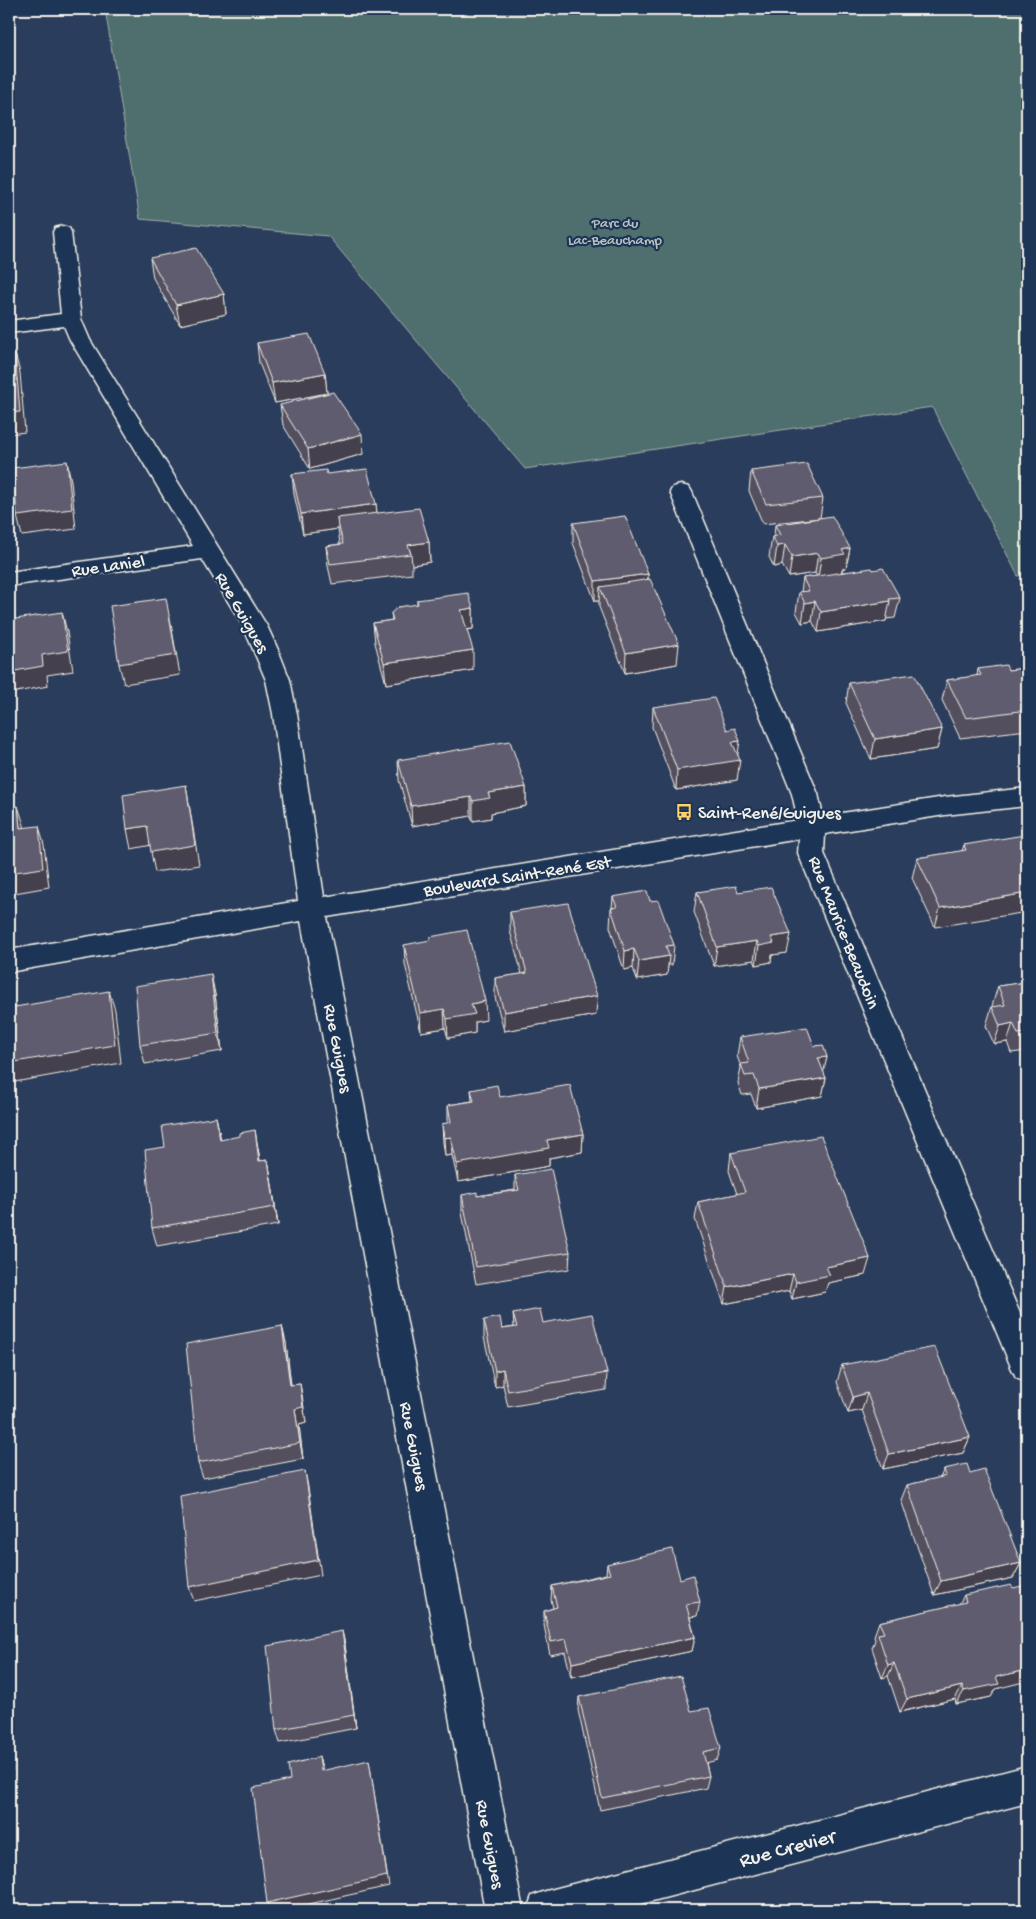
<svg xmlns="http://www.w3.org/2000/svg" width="1036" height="1919" viewBox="0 0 1036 1919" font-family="'Gochi Hand',sans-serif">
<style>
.green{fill:#4f6e6e;stroke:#a2b0ab}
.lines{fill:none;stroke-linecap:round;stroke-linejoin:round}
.minor-casing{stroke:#f4f1e8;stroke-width:3}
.minor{fill:#1d3557;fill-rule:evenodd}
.wall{fill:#534f5f;stroke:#f4f1e8}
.shaded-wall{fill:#44404e;stroke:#f4f1e8}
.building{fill:#615c6f;stroke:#f4f1e8}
.labels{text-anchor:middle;stroke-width:4.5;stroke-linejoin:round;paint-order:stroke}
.far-park-label{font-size:15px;fill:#bac3bd;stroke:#1d3557}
.street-label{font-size:18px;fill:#f4f1e8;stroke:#1d3557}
.poi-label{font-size:18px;fill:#f4f1e8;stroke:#1d3557;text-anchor:start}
.near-street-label{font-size:21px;fill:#f4f1e8;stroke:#1d3557}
</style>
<rect width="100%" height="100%" fill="#2b3d5c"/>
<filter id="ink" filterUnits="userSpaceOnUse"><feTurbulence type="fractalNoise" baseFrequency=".02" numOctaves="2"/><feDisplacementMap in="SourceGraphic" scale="10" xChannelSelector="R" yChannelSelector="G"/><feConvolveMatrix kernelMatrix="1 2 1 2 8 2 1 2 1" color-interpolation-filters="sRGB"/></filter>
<g filter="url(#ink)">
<path class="green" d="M105 9H1027V574L1018 576 932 407 525 469 328 236 140 219Z"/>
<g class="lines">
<g class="minor-casing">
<path id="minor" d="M62 226 69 228 71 232 81 319 90 340 267 626 279 652 290 680 297 714 324 897 798 820 792 794 670 492 673 487 681 485 689 487 692 492 818 794 823 816 945 797 1027 788V806L945 815 825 834 824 853 1027 1330V1382L1016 1377 1011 1367 798 853 799 839 327 917 523 1910H485L301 921 9 972V950L298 901 273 714 266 680 243 626 202 559 9 586V572L193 546 70 340 64 326 9 333V321L61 314 53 232 55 228Z
M1027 1766V1803L618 1910H527L532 1896 546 1891Z"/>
</g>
<use href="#minor" class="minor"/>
</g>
<path class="wall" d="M150 258 224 294 226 314 180 325 153 278Z
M257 343 325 373 327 393 275 403 259 363Z
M280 405 363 454 310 469 283 425Z
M751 471 823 498 820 518 850 548 846 568 842 569V572L873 570 900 598 895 618 886 619V621L818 632 812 621 802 623 796 612 799 592H801L803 578 817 576 815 573 789 577 782 565 774 567 769 557 772 537 774 536 775 525 820 518 763 524 749 491Z
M292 474H327L376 504 377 513 429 542 430 562 412 565V574L332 584 328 566 326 546 340 544 338 529 303 534 294 494Z
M573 523 648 574V579L677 664 625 673 599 607V601H595L573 543Z
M417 600 473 608V629L467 630 473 670 386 684 375 643 373 623 392 620 391 613 417 605Z
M1027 668V730L960 738 942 700 947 680 977 676 978 669 1008 670Z
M849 683 942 729 937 749 871 759 846 703Z
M653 707 727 730 738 756 737 780 676 790 652 727Z
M398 760 526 787V806L491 813V818L473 821 471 816 412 826 399 780Z
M1027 842 935 927 912 878 917 858 962 851 964 845Z
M697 892H738L787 953 772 955 771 962 756 965 754 960 714 966 694 912Z
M613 897 650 901 674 945 672 965H668L667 975 637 980 633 968 624 970 610 927 611 908H612Z
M510 912 596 1015 504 1031 495 997V978L522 974 510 931Z
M404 945 486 1020 475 1022V1033L448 1038 445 1028 421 1032 405 964Z
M1027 982V1051L1011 1053 1007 1042 994 1044 986 1026 998 986Z
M215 994 222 1051 145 1064 140 1045Z
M740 1037 814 1046 827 1057 823 1072 826 1078 822 1096 756 1108 751 1094 742 1095 738 1083 741 1067 737 1056Z
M471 1090 500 1097 583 1134 582 1152 549 1158V1166L458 1182 452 1155 445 1156 443 1142 442 1124 448 1123V1105L472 1101Z
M216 1117 221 1140 258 1148 260 1161 268 1160 278 1225 157 1246 152 1228 165 1147Z
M731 1153 865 1275 828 1283 825 1292 792 1299 789 1291 724 1304 695 1219 698 1202 737 1194 729 1171Z
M515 1175 570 1252 569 1269 476 1284 462 1213V1195L477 1196 515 1190Z
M513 1314 543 1323 607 1373 606 1390 508 1407 503 1385 495 1387 484 1337V1320L502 1329 514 1327Z
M282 1326 286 1343 291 1385 300 1384 303 1401 306 1423 299 1425 303 1459 203 1478 198 1463Z
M842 1365 970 1437 963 1453 883 1469 862 1410 848 1413 837 1382Z
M944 1469 970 1473 1021 1563 1013 1578 934 1595 901 1500 907 1485 940 1478Z
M607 1564 680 1579 700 1602 697 1616 690 1617 695 1637 692 1651 571 1677 565 1652 550 1655 544 1625V1611L553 1608 551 1600 552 1586 606 1574Z
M964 1595 996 1689 991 1697 956 1704 955 1699 900 1712 888 1676 882 1678 872 1648 875 1640 874 1636 879 1622 959 1604Z
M342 1631 345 1645 356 1728 280 1743 276 1730Z
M9 1669 10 1670 12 1771 9 1772Z
M579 1697 691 1711 721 1748 717 1760 706 1763 709 1776 706 1788 600 1810 578 1710Z"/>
<path class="shaded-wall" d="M224 294 226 314 180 325 176 305Z
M15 353 20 373 25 432 9 434V413Z
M325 373 327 393 275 403 272 383Z
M362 434 363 454 310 469 308 449Z
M67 461 71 481 76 529 22 536 17 516Z
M376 504 378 524 337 518 338 529 303 534 301 514Z
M429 542 430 562 412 565 411 554 408 545Z
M785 545 782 565 774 567 777 546Z
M850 548 846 568 842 569 841 574 818 578 821 558 842 550Z
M818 553 815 573 789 577 792 557Z
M648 574 647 594 600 587 599 601H595V581Z
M815 601 812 621 802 623 805 603Z
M890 601 886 621 818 632 821 612Z
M473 608V629L461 630V610Z
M62 612 67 632 73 671 47 675 48 686 11 693 9 686V672L42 655Z
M170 618 180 675 124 684 119 664Z
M679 644 677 664 625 673 626 653Z
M473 650V670L386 684 384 663Z
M942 729 937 749 871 759 875 739Z
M740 741 737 760H740L737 780 676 790 677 770 732 742Z
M186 785 199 865 155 872 151 852Z
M526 787V806L491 813V818L473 821V801L488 793Z
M471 797V816L412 826 411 806Z
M18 806 24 825 26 848 20 828Z
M39 826 44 845 49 887 9 894V873Z
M147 826 152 845 131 849 127 829Z
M1027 893V912L935 927 940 908Z
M791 934 787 953 772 955 771 962 756 965 759 946 771 937Z
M757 941 754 960 714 966 717 947Z
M634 949 633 968 624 970 625 951Z
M669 956 667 975 637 980 639 961Z
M211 974 215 994 222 1051 218 1033Z
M109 991 115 1010 121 1063 9 1083V1063Z
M597 996 596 1015 504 1031V1012Z
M485 1001 486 1020 475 1022V1033L448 1038 447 1019 471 1004Z
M444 1009 445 1028 421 1032 420 1013Z
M1013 1023 1007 1042 994 1044 1000 1026Z
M827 1057 823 1075 818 1058Z
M826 1078 822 1096 756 1108 759 1089Z
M216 1117 220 1136 224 1158 220 1140Z
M255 1130 258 1148 263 1179 259 1161Z
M583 1134 582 1152 549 1158V1166L458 1182 457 1164 547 1140Z
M451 1137 452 1155 445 1156 444 1138Z
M268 1160 271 1178 278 1225 275 1207Z
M870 1258 865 1275 828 1283 825 1292 792 1299 796 1282 826 1267Z
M793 1274 789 1291 724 1304 727 1287Z
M282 1326 286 1343 293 1402 290 1385Z
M503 1369V1385L495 1387V1371Z
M300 1384 306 1423 299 1425 303 1459 300 1443 295 1409Z
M867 1393 862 1410 848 1413 853 1397Z
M970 1437 963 1453 883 1469 889 1454Z
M305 1471 308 1487 321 1575 194 1601 189 1587Z
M1021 1563 1013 1578 934 1595 941 1581Z
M342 1631 345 1645 356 1728 354 1715Z
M695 1637 692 1651 571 1677 572 1663Z
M894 1663 888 1676 882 1678 888 1665Z
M9 1669 10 1670 12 1771 9 1767Z
M1027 1670V1681L996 1689 991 1697 956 1704 964 1691 996 1677Z
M962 1686 955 1699 900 1712 907 1699Z
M319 1757 323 1770 324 1783 321 1771Z
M369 1760 389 1886 283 1910H270L267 1903Z
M9 1828 10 1830 13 1910H9Z"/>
<path class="building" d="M196 248 224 294 176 305 150 258Z
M309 334 325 373 272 383 257 343Z
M15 353 20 412 9 413V354Z
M333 392 362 434 308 449 280 405Z
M67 461 72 509 17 516 13 468Z
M807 464 823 498 766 504 751 471Z
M367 469 376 504 301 514 292 474 326 470 327 474Z
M419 508 429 542 408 545 411 554 330 564 326 546 343 544 337 518Z
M625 516 648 574 595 581 573 523Z
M832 516 850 548 842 550 845 554 821 558 818 553 792 557 785 545 777 546 772 537 780 535 775 525Z
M872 568 873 570 883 568 900 598 889 599 890 601 821 612 815 601 805 603 799 592 809 591 803 578Z
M650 579 679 644 626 653 600 587Z
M468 593 473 608 461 610 473 650 384 663 373 623 393 620 391 613 398 607 418 604 417 600Z
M166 598 176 655 119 664 110 606Z
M62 612 68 651 42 655 43 666 9 672V620Z
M1006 665 1008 670 1027 668V710L966 718 947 680 981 675 978 669Z
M914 674 942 729 875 739 849 683Z
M714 698 727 730 735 728 740 741 732 742 740 760 677 770 653 707Z
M510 741 526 787 488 793 490 798 473 801 471 797 411 806 398 760Z
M186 785 195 845 151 852 147 826 127 829 123 795Z
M18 806 20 828 39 826 43 868 9 873V807Z
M1024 835 1027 842V893L940 908 917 858 966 850 964 845Z
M736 886 738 892 771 887 791 934 771 937 774 943 759 946 757 941 717 947 697 892Z
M647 891 650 901 658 900 674 945 666 946 669 956 639 961 634 949 625 951 611 908 617 907 613 897Z
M568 903 597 996 504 1012 495 978 527 973 510 912Z
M467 930 485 1001 471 1004 475 1014 447 1019 444 1009 420 1013 404 945 430 940V937Z
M211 974 218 1033 140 1045 135 986Z
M1027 982V1033L1018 1034 1013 1023 1000 1026 992 1007 1005 1005 998 986Z
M109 991 115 1045 9 1063V1008Z
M807 1027 814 1046 823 1045 827 1057 818 1058 826 1078 759 1089 754 1075 745 1076 741 1064 749 1063 740 1037Z
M497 1085 500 1097 570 1085 583 1134 547 1140 549 1148 457 1164 451 1137 444 1138 442 1124 451 1122 448 1105 474 1101 471 1090Z
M216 1117 220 1140 240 1136V1133L255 1130 259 1161 268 1160 275 1207 152 1228 145 1150 165 1147 162 1126Z
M821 1136 870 1258 826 1267 830 1275 796 1282 793 1274 727 1287 698 1202 745 1192 731 1153Z
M551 1169 570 1252 476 1267 462 1195 477 1192V1196L519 1190 515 1175Z
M540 1309 543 1323 592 1314 607 1373 508 1391 503 1369 495 1371 484 1320 500 1317 502 1329 517 1327 513 1314Z
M282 1326 290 1385 300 1384 303 1407 295 1409 300 1443 198 1463 186 1344Z
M935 1347 970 1437 889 1454 867 1393 853 1397 842 1365Z
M967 1464 970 1473 984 1469 1021 1563 941 1581 907 1485 946 1476 944 1469Z
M305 1471 318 1560 189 1587 180 1496Z
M672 1549 680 1579 693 1575 700 1602 686 1604 695 1637 572 1663 566 1639 551 1642 544 1611 557 1607 552 1586 610 1574 607 1564Z
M1011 1585 1013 1588 1022 1586 1027 1600V1670L996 1677 999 1684 964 1691 962 1686 907 1699 894 1663 888 1665 878 1634 884 1633 879 1622 966 1602 964 1595Z
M342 1631 354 1715 276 1730 267 1646Z
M681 1676 691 1711 709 1708 721 1748 703 1752 709 1776 602 1798 579 1697Z
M319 1757 321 1771 369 1760 387 1876 267 1903 253 1788 290 1780 288 1765Z"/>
</g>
<defs>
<g id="bus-bare" transform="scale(1.35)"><path d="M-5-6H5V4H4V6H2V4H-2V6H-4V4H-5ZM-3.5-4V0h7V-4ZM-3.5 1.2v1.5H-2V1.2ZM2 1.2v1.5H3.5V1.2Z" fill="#ffd166" stroke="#1d3557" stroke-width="2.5" paint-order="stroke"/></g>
</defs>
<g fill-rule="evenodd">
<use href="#bus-bare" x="684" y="812"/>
</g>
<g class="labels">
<g class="far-park-label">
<text x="615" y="227">Parc du<tspan x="615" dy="17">Lac-Beauchamp</tspan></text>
</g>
<g class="street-label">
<text transform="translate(108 565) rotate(-8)" y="6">Rue Laniel</text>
<text transform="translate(243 612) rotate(60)" y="6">Rue Guigues</text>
<text transform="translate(517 875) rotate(-9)" y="6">Boulevard Saint-René Est</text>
<text transform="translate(845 932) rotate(68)" y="6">Rue Maurice-Beaudoin</text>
<text transform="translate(339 1048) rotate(79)" y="6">Rue Guigues</text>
<text transform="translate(415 1446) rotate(79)" y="6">Rue Guigues</text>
<text transform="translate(491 1844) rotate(79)" y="6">Rue Guigues</text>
</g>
<g class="poi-label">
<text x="698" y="818">Saint-René/Guigues</text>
</g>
<g class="near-street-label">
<text transform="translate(787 1847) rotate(-15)" y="7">Rue Crevier</text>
</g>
</g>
<rect width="1036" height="1919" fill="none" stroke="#1d3557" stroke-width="30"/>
<rect x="15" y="15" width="1006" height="1889" fill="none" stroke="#f4f1e8" stroke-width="2" filter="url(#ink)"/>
</svg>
